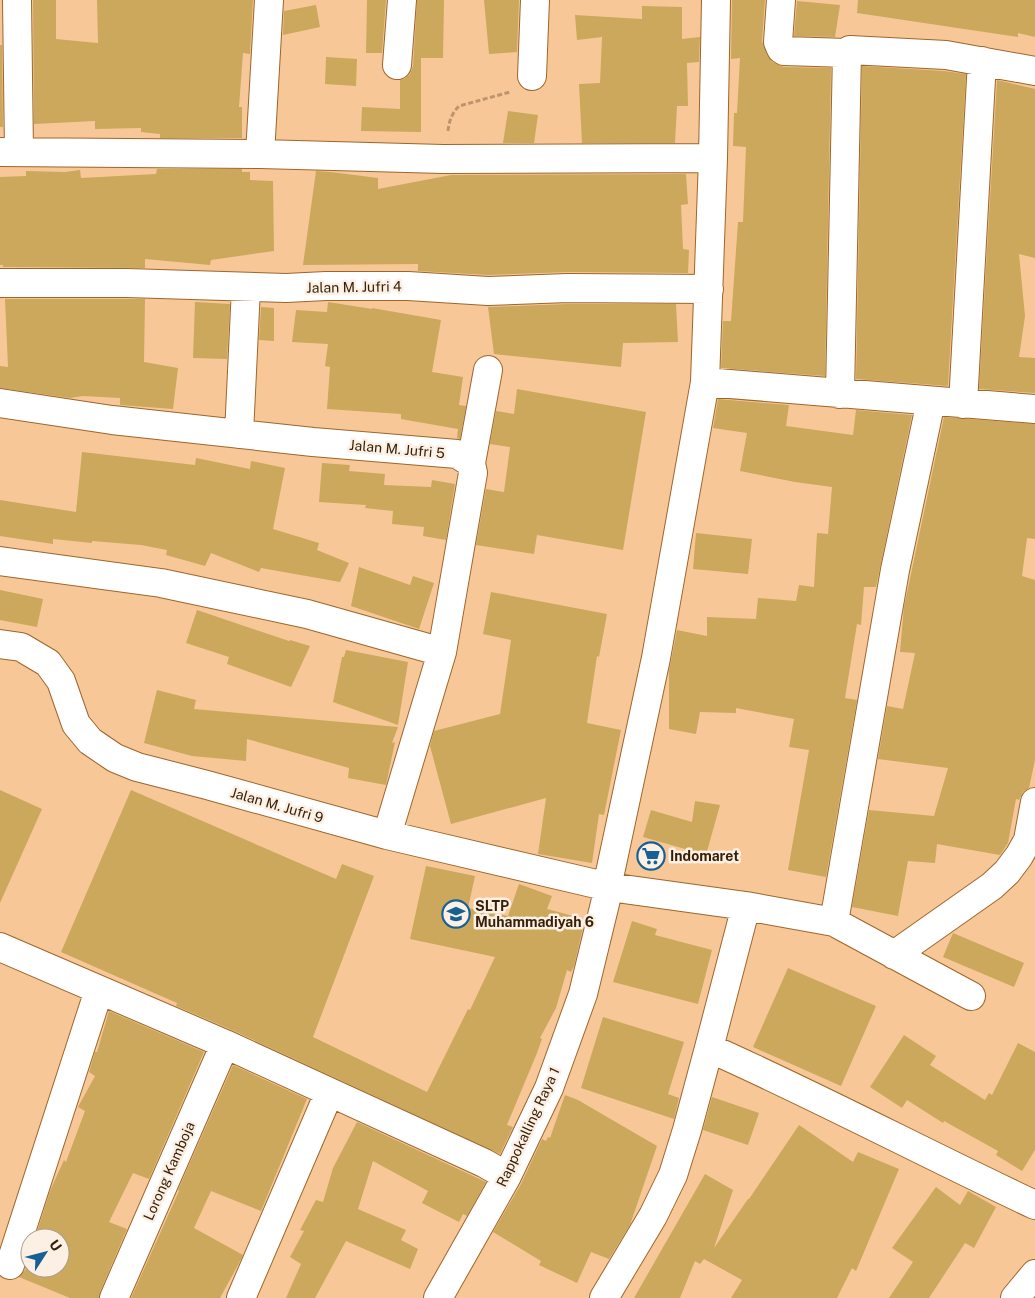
<svg xmlns="http://www.w3.org/2000/svg" width="1035" height="1298" viewBox="0 0 1035 1298" font-family="'Public Sans',sans-serif">
<style>
.building{fill:#cba85c}
.lines{fill:none;stroke-linecap:round;stroke-linejoin:round}
.street-casing{stroke:#9d6629;stroke-width:30}
.path{stroke:#bd946b;stroke-width:3;stroke-dasharray:5 2.5;stroke-linecap:butt}
.street{stroke:#fff;stroke-width:28}
.labels{text-anchor:middle;stroke-width:5;stroke-linejoin:round;paint-order:stroke}
.street-label{font-size:14px;fill:#361f06;stroke:#fcf0e4}
.poi-label{font-size:14px;font-weight:bold;fill:#361f06;stroke:#fcf0e4;text-anchor:start}
</style>
<rect width="100%" height="100%" fill="#f8c798"/>
<path class="building" d="M33 0H56V39L98 43 97 0H253L250 54 243 53 239 107H242V138H160V134L141 132V128L95 129V121L34 124Z
M367 0H386L382 53H366Z
M417 0H444L443 58H421V132L361 131 362 107 400 109V80L404 79 410 74 413 66Z
M484 0H519L517 52 489 54Z
M732 0H765L762 41 767 55 772 62 784 67 831 68 825 376 721 368 723 321H731L738 222H743L746 147 733 146 734 113H737L740 58 731 59Z
M858 0H1035V37L1018 33V37L857 13Z
M797 1 840 5 835 37 794 36Z
M316 5 320 27 283 35 284 11Z
M642 6 682 7V39L700 37 699 62 687 63 688 106H677L675 143H582L579 84 600 83 602 37 577 40 575 15 642 19Z
M0 45H2L3 127H0Z
M326 57 357 59 356 86 325 84Z
M862 66 944 71 966 74 948 386 856 379Z
M997 80 1035 89V258L1019 254 1025 316 1019 357 1035 358V393L979 389Z
M508 111 538 115 534 143H503Z
M157 169H242V172H250V180L273 181 274 251 211 260 210 265 145 259V268L3 267V265H0V177L26 176V171L65 172 80 170 81 178 156 174Z
M316 171 331 172 378 178V189L451 175 686 174 688 204 681 205 683 249 689 250 688 273 568 272 488 275 418 271V264L303 265Z
M5 299H145L144 362 178 368 173 409 120 405V398L83 396 70 398 0 388V366L8 367Z
M195 302 230 304 227 359 193 358Z
M328 302 372 309V308L441 320 432 372 463 377 459 405 466 406 460 439 457 438 458 429 401 419V414L327 409 330 367 325 366 328 344 292 342 296 310 327 312Z
M568 304H676L678 342 623 343 621 367 494 354 488 307Z
M261 307 274 308V341L259 340Z
M517 389 646 412 623 550 537 535 534 554 476 545 486 489 504 492 510 447 490 444 496 411 514 414Z
M718 399 789 405 786 426 853 435 856 410 912 415 876 587H864L861 625 857 624 845 698 857 700 826 877 788 870 809 750 789 747 794 719 736 708V713L700 712 696 734 669 729V671L677 630 707 636V617L756 619 758 598 796 601 799 585 814 587 817 533 828 534 832 487 795 482 740 471 747 433 713 428Z
M944 417 1035 424V539L1027 538 1022 576 1035 580V760L1029 788 1023 792 1019 800 1016 799 1008 843 1000 855 937 844 935 863 908 861 898 916 852 907 869 810 934 816 948 768 878 759 887 706 903 709 915 653 900 652 904 607Z
M82 452 195 465 196 458 250 469 251 461 285 468 273 529 319 543 317 550 349 563 340 582 261 568 259 572 211 553 205 566 166 555 167 550 141 545 92 541V543L53 539V544L0 536V500L76 512Z
M322 463 350 465 349 471 385 474 384 485 431 487 432 480 455 484 446 540 423 536 424 527 392 524 393 511 365 508 366 505 319 502Z
M696 533 752 539 748 574 693 569Z
M359 567 410 585 413 576 434 583 419 629 351 606Z
M0 590 43 599 37 627 0 620Z
M491 592 607 614 599 657 597 656 587 723 621 730 604 815 599 814 592 863 538 854 546 798 451 824 430 746 434 731 500 714 511 640 483 634Z
M197 610 289 641 290 640 310 646 291 687 227 664 229 657 186 643Z
M346 650 408 662 398 725 333 702 342 657H344Z
M157 690 196 700 194 709 398 727 392 743 395 742 386 785 348 778 349 768 247 739 246 761 192 756 144 743Z
M0 790 42 809 0 903Z
M131 790 336 879 342 864 374 876 313 1037 427 1092 468 1009 470 1010 495 957 410 939 426 866 475 876 468 908 508 916 519 884 552 896 547 909 585 919 574 966 571 972 567 970 556 1008 540 1038 542 1039 537 1053 507 1125 513 1127 500 1154 232 1030 176 1006 177 1003 61 952Z
M695 801 720 805 706 855 643 837 651 810 692 822Z
M632 921 657 929 655 935 712 950 698 1004 613 982Z
M953 933 1024 963 1014 987 943 957Z
M788 968 876 1006 841 1086 753 1047Z
M109 1011 204 1052 149 1179 133 1173 109 1222 127 1229 100 1292 99 1298H70L19 1277 25 1270 30 1254V1268H60V1238H35L50 1191 64 1160 66 1162 85 1111 78 1107 95 1076 89 1072 95 1052H97Z
M603 1017 684 1042 668 1094 679 1098 674 1119 581 1088Z
M904 1035 936 1056 930 1065 985 1100 989 1093 992 1095 1018 1043 1035 1052V1150L1022 1171 996 1155 998 1151 944 1121 943 1123 907 1100 902 1108 870 1087Z
M233 1065 307 1099 261 1211 211 1191 194 1228 243 1255 238 1265 220 1298H131L179 1191 178 1190Z
M565 1095 578 1100 657 1146 630 1225 609 1259 591 1252 577 1283 539 1265 541 1261 493 1232 521 1184 542 1139 546 1141 548 1137 550 1138Z
M712 1097 759 1113 748 1145 703 1130Z
M357 1122 486 1182 467 1216 463 1214 459 1222 422 1203 428 1191 373 1161 358 1209 406 1230 401 1240 418 1249 410 1269 346 1241 315 1298H286L301 1264 290 1257 304 1231 300 1230 316 1200 323 1202 333 1168Z
M799 1125 853 1162 858 1152 899 1169 856 1271 852 1268 837 1298H731L742 1280 704 1259 700 1264 695 1261 680 1298H634L705 1174 733 1190 714 1248 748 1199H749Z
M936 1187 960 1205 968 1191 996 1207 974 1248 965 1243 929 1298H889L913 1262 892 1248Z"/>
<g class="lines">
<g class="street-casing">
<path id="street" d="M17 0 19 152
M781 0 778 42 781 49 784 51 847 53 850 50 946 55 1035 71
M397 65 402 0
M532 76 535 0
M0 152 260 154 443 159 713 158
M260 154 269 0
M0 283H127L286 288 326 286H408L488 291 568 288 709 289
M705 382 1035 409
M840 394 847 53
M0 403 112 420 313 442 457 454 471 463 473 473 442 652 387 835
M963 404 982 61
M239 434 246 288
M471 463 488 370
M0 561 161 583 307 614 442 652
M0 644 21 647 48 663 61 681 76 724 90 741 115 758 137 767 207 785 387 835 609 887 746 906 834 922 895 570 931 401
M834 922 971 996
M0 947 225 1044 484 1163 507 1176
M894 955 992 886 1007 872 1019 856 1028 840 1035 802
M709 1048C819 1097 926 1154 1035 1205
M10 1265 99 990
M114 1298 225 1044
M241 1298 329 1093
M438 1298 507 1176 549 1088 583 994 609 887 610 873 656 658 705 382 713 158 716 0
M604 1298 653 1216 673 1175 687 1130 709 1048 746 906
M1015 1298 1035 1274"/>
</g>
<path class="path" d="M448 131C449 121 452 113 459 106L510 92"/>
<use href="#street" class="street"/>
</g>
<defs>
<g id="supermarket-ring" transform="scale(1.4375)"><circle r="9.5" fill="#fcf0e4" stroke="#166093" stroke-width="1.5"/><path d="M-6-5.5h2.5l.6 2H6L4.5 2H-2.5L-4.4-4H-6ZM-1.5 3.2a1.3 1.3 0 1 0 .1 0ZM3 3.2a1.3 1.3 0 1 0 .1 0Z" fill="#166093"/></g>
<g id="school-ring" transform="scale(1.4375)"><circle r="9.5" fill="#fcf0e4" stroke="#166093" stroke-width="1.5"/><path d="M0-5L7-2L0 1L-7-2ZM-4 1L0 2.5L4 1V4Q0 6-4 4Z" fill="#166093"/></g>
</defs>
<g fill-rule="evenodd">
<use href="#supermarket-ring" x="651" y="856"/>
<use href="#school-ring" x="456" y="914"/>
</g>
<g class="labels">
<g class="street-label">
<text transform="translate(354 287) rotate(-1)" y="5">Jalan M. Jufri 4</text>
<text transform="translate(397 449) rotate(5)" y="5">Jalan M. Jufri 5</text>
<text transform="translate(277 805) rotate(16)" y="5">Jalan M. Jufri 9</text>
<text transform="translate(528 1127) rotate(-65)" y="5">Rappokalling Raya 1</text>
<text transform="translate(169 1171) rotate(-66)" y="5">Lorong Kamboja</text>
</g>
<g class="poi-label">
<text x="670" y="861">Indomaret</text>
<text x="475" y="911">SLTP<tspan x="475" dy="16">Muhammadiyah 6</tspan></text>
</g>
</g>
<g transform="translate(45 1253) rotate(54)"><circle r="24" fill="#fcf0e4" stroke="#ad9c8b"/>
<path d="M0-4L9 19L0 12L-9 19Z" fill="#166093"/>
<text y="-8" font-size="14" font-weight="bold" text-anchor="middle" fill="#361f06">U</text>
</g>
</svg>
